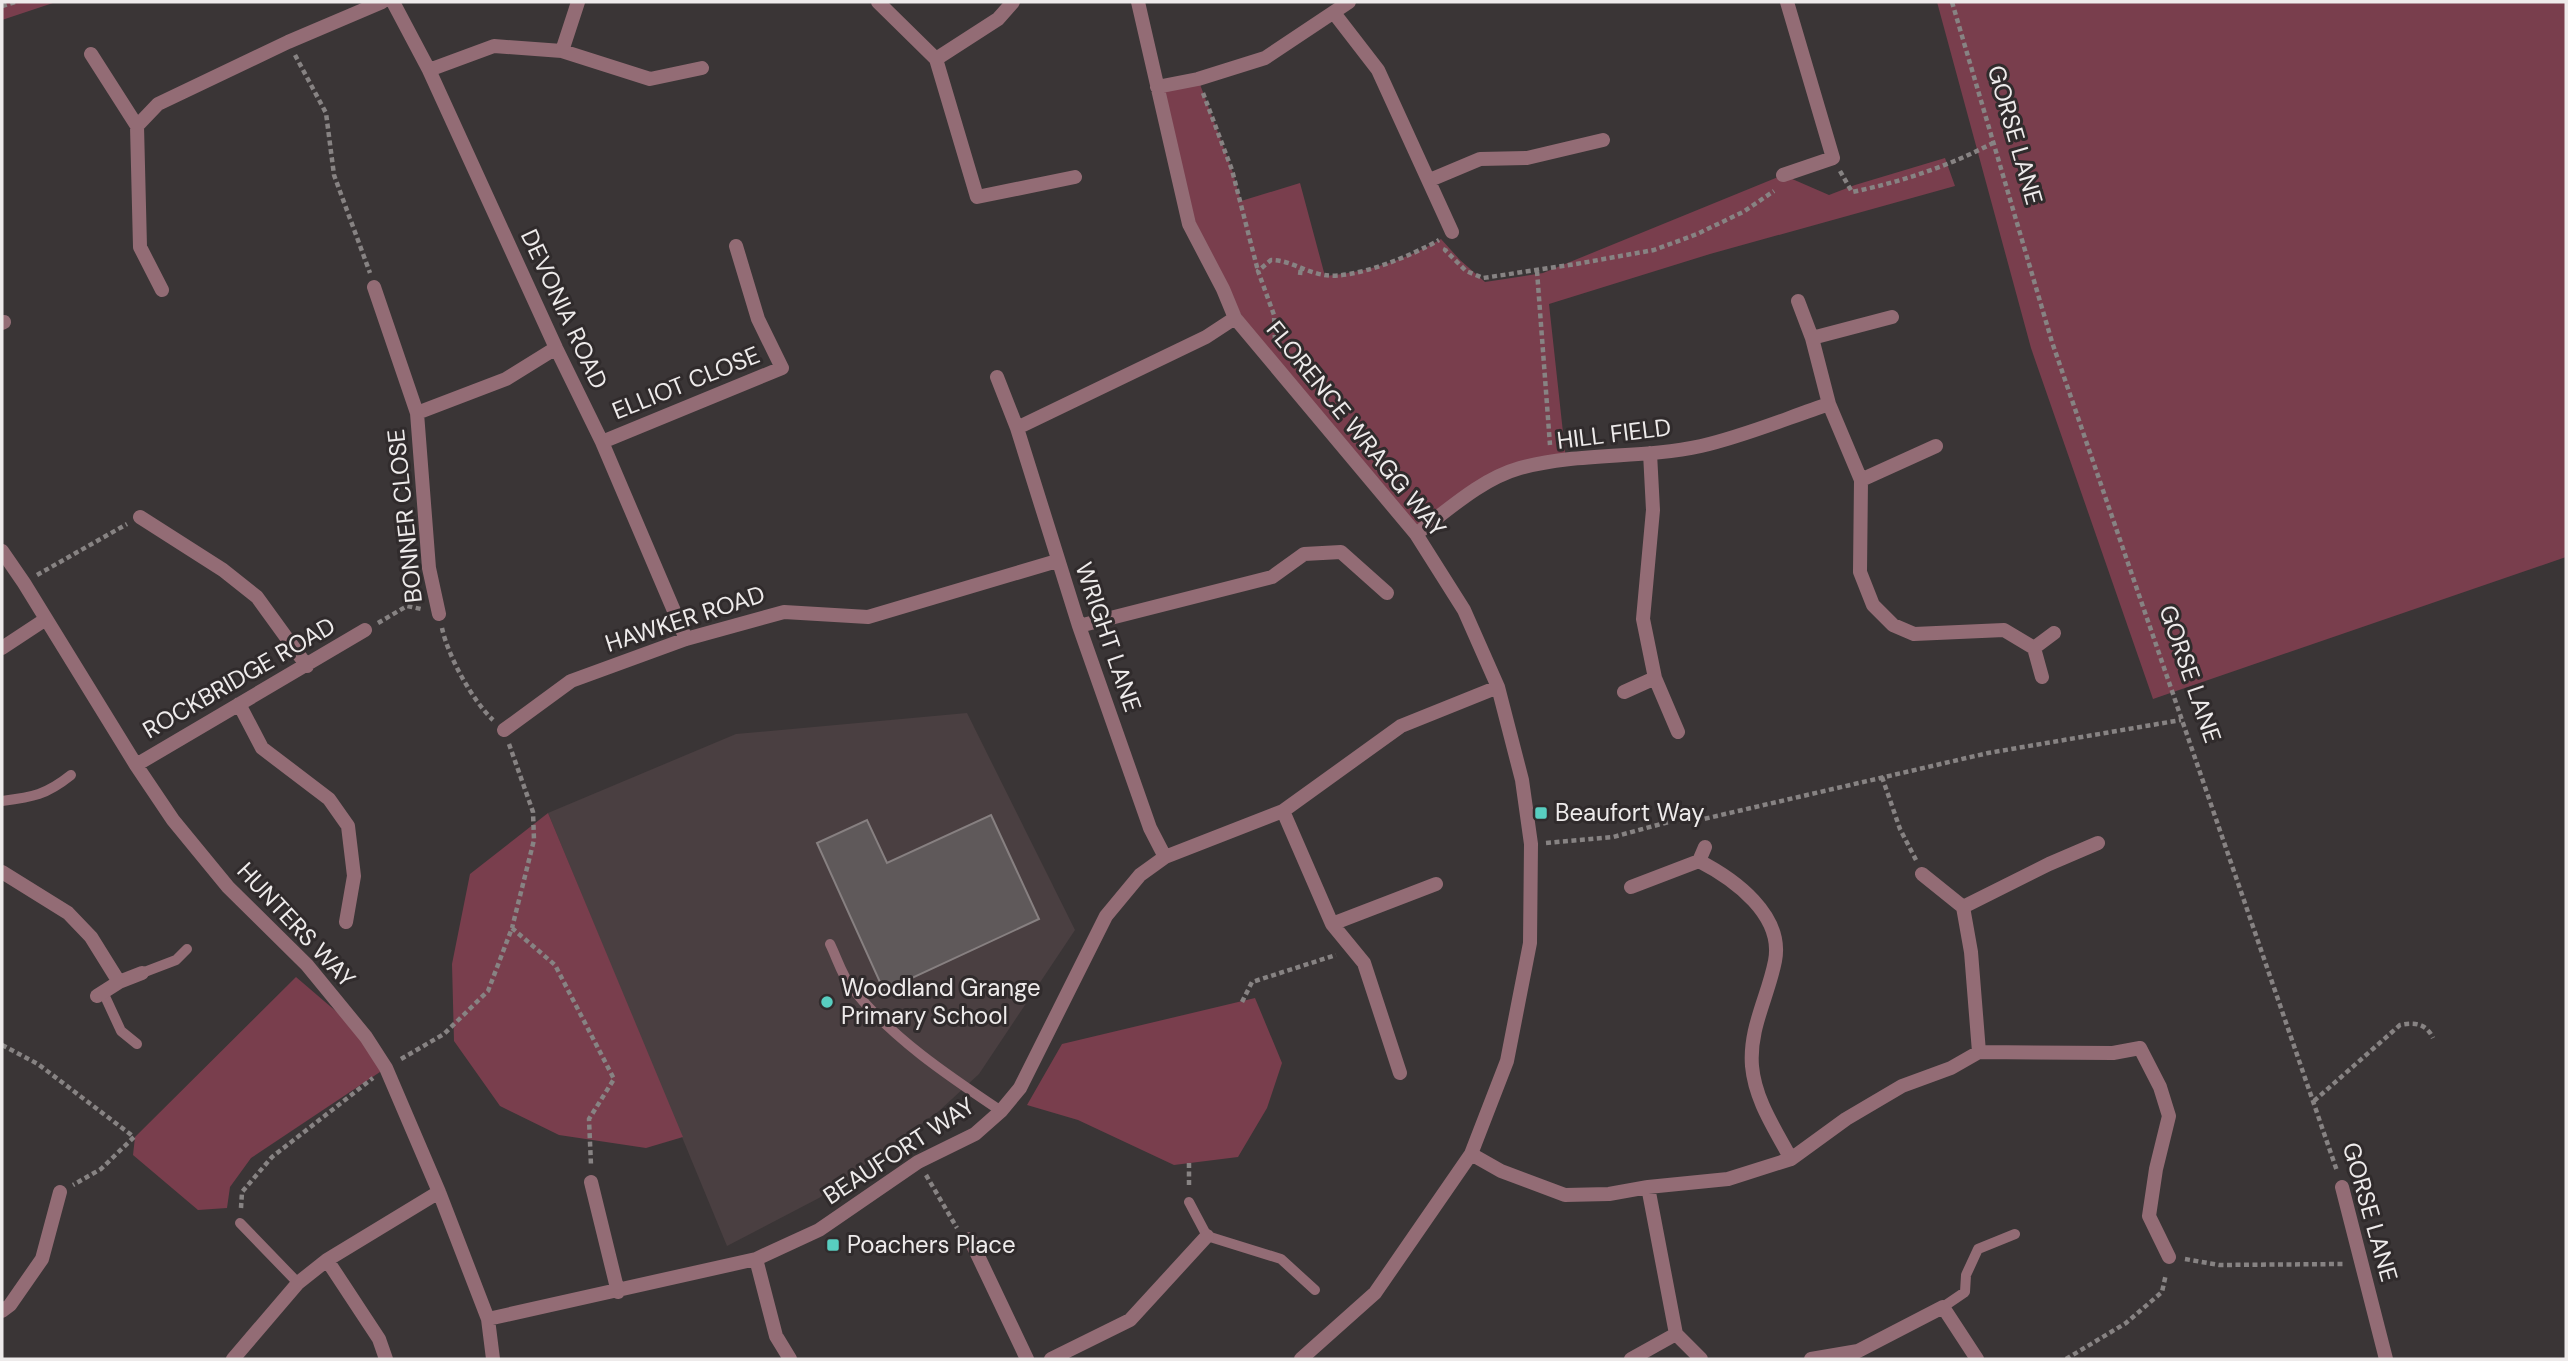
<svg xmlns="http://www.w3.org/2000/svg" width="2568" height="1361" viewBox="0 0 2568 1361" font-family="'DM Sans',sans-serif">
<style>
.built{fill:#4a3f41}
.green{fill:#793e4d}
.building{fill:#5f595a;stroke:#878081;stroke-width:2}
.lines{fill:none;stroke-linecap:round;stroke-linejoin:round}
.path{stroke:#878383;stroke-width:4.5;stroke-dasharray:5 3.5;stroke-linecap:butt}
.lane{stroke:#936c75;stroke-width:10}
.street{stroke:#936c75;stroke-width:14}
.poi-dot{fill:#58cec0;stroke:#302b2c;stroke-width:2.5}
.labels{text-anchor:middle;stroke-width:6;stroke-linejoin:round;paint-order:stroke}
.street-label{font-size:24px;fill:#eeebeb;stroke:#302b2c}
.poi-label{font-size:24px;fill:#eeebeb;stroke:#302b2c;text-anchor:start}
</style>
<rect width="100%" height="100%" fill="#3a3536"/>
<path class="built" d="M967 713 1075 930 979 1074 939 1111 819 1198 727 1246 548 813 736 734Z"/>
<path class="green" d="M2 2H56L2 20Z
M1937 2H2566V557L2153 699 2031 348Z
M1198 79 1232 170 1241 201 1300 183 1325 276C1368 272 1404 261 1441 239L1460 260 1485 282 1543 273 1783 175 1829 195 1855 185 1945 158 1955 186 1710 254 1549 304 1566 460 1485 484 1416 534 1251 332 1189 224 1157 87Z
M548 813 683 1137 646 1148 559 1135 500 1106 454 1041 452 964 470 874Z
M296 977 366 1037 386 1068 251 1158 230 1187 227 1208 198 1210 133 1155 135 1137Z
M1255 998 1282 1063 1267 1108 1238 1157 1174 1165 1078 1120 1027 1105 1062 1044Z"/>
<path class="building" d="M991 815 1039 919 884 991 817 843 867 820 887 863Z"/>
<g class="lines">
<path class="path" d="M1952 2 2052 342 2337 1171
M2 6 15 2
M295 55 326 113 334 175 370 273
M1203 93 1232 170 1258 271
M1840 171 1852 192C1901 182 1949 166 1993 143
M1446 248 1445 250 1466 271 1483 278 1576 264 1654 250 1697 234 1743 212 1774 191
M1537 271 1550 445
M1300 275 1301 267
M1275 340 1274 315 1258 271 1271 260C1290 260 1305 272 1324 275 1354 280 1413 255 1439 240
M37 575 127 524
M378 623 407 606 421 609
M442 628C448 656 472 700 493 720
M509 744 533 812 534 840 512 928
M1882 777 1900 829 1916 860
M1546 843 1613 837 1676 820 1695 821 1988 753 2181 720
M1242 1002 1252 982 1336 955
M2 1045 38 1064 134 1137 101 1169 73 1185
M401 1059 444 1034 488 991 512 928 555 965 614 1079 589 1119 591 1165
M2314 1101 2400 1025C2414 1022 2426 1023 2433 1038
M1189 1163V1187
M926 1175 957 1228
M241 1208 242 1192 272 1157 373 1078
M2185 1259 2219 1265 2343 1264
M2066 1359 2126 1323 2162 1292 2166 1274"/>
<path class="lane" d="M2 801C33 797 46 795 71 775
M830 944C837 958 842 976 852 988 892 1038 947 1075 1001 1111
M142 973 176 960 187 949
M103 992 121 1031 137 1044
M1189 1202 1207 1236 1281 1259 1315 1290
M240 1223 298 1283
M1943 1307 1965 1292 1966 1275 1978 1249 2015 1234"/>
<path class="street" d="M393 2 429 70 556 348 602 442 686 639
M878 2 936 59 977 197 1075 177
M1138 2 1189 224 1223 289 1235 318 1416 534 1464 610 1498 687 1522 780 1531 844 1530 943 1507 1061 1471 1154 1375 1293 1301 1359
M1334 13 1378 70 1452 232
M562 51 578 2
M91 54 137 126
M936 59 998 19 1013 2
M429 70 494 46 562 51 650 79 702 68
M1157 87 1198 79 1265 58 1349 2
M1783 175 1833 158 1787 2
M1430 180 1480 159 1527 158 1603 140
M374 287 417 413 429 568 439 614
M162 290 140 247 137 126 158 104 288 42 382 2
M1798 301 1812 338 1829 404 1861 480 1860 572 1873 605 1893 625 1914 634 2004 630 2034 648 2042 677
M2 323 4 322
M1812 338 1892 317
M997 377 1017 428 1079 626 1150 828 1165 857
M417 413 506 379 556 348
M1017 428 1206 337 1235 318
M602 442 782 368 758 319 736 246
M1650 453 1653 510 1643 619 1655 678 1678 732
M1861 480 1936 446
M140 517 223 570 257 597 307 666
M1416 534C1448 510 1481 479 1520 468 1579 452 1642 459 1701 446 1745 436 1787 418 1829 404
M2 551 24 583 136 765 173 820 228 887 307 965 366 1037 386 1068 439 1192 488 1319 493 1359
M1079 626 1272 577 1304 554 1341 552 1387 593
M2 648 46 619
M2034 648 2054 633
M1624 692 1655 678
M239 704 262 748 329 799 348 826 354 876 346 922
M504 730 571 681 686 639 784 612 868 617 1057 561
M136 765 365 630
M1283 811 1332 924 1364 963 1400 1073
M1699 861 1705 847
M2 872 68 913 91 937 119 982
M1922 874 1963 907 1971 952 1979 1052
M1631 887 1699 861C1734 879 1784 915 1775 961 1768 997 1749 1028 1752 1066 1755 1100 1775 1129 1791 1159
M1963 907 2049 864 2098 843
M1332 924 1436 884
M97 996 119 982 142 973
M1471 1154 1501 1171 1565 1195 1609 1194 1648 1187 1728 1179 1791 1159 1846 1119 1902 1086 1951 1068 1979 1052 2113 1053 2140 1048 2160 1087 2169 1116 2156 1169 2149 1216 2169 1257
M591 1182 618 1292
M1648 1187 1676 1334 1701 1359
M2342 1187 2386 1359
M970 1239 1027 1359
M756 1259 776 1336 790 1359
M327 1260 379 1339 386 1359
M2 1311 10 1305 42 1259 60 1192
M488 1319 756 1259 819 1230 918 1162 975 1134 1001 1111 1020 1088 1106 916 1140 875 1165 857 1283 811 1401 726 1498 687
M233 1359 298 1283 327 1260 439 1192
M1051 1359 1130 1320 1207 1236
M1631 1359 1676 1334
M1811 1359 1858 1351 1943 1307 1977 1359"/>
</g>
<g class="poi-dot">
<rect x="1534" y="806" width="14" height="14" rx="3.5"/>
<circle cx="827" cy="1002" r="7"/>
<rect x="826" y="1238" width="14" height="14" rx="3.5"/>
</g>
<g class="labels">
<g class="street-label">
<text transform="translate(2015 135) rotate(74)" y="8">GORSE LANE</text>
<text transform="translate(564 309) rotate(65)" y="8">DEVONIA ROAD</text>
<text transform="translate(686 383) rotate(-22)" y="8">ELLIOT CLOSE</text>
<text transform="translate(1356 429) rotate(51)" y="8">FLORENCE WRAGG WAY</text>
<text transform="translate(1614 434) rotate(-7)" y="8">HILL FIELD</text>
<text transform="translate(405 516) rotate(-96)" y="8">BONNER CLOSE</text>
<text transform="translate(685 619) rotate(-18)" y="8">HAWKER ROAD</text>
<text transform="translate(1108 637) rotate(71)" y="8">WRIGHT LANE</text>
<text transform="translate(2190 674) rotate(71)" y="8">GORSE LANE</text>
<text transform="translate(239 678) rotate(-30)" y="8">ROCKBRIDGE ROAD</text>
<text transform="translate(296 925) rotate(47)" y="8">HUNTERS WAY</text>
<text transform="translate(899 1151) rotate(-33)" y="8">BEAUFORT WAY</text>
<text transform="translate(2370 1212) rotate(74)" y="8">GORSE LANE</text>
</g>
<g class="poi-label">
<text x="1555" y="821">Beaufort Way</text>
<text x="841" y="996">Woodland Grange<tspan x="841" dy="28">Primary School</tspan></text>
<text x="847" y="1253">Poachers Place</text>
</g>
</g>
<rect width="2568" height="1361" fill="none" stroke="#eeebeb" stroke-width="7"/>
</svg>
